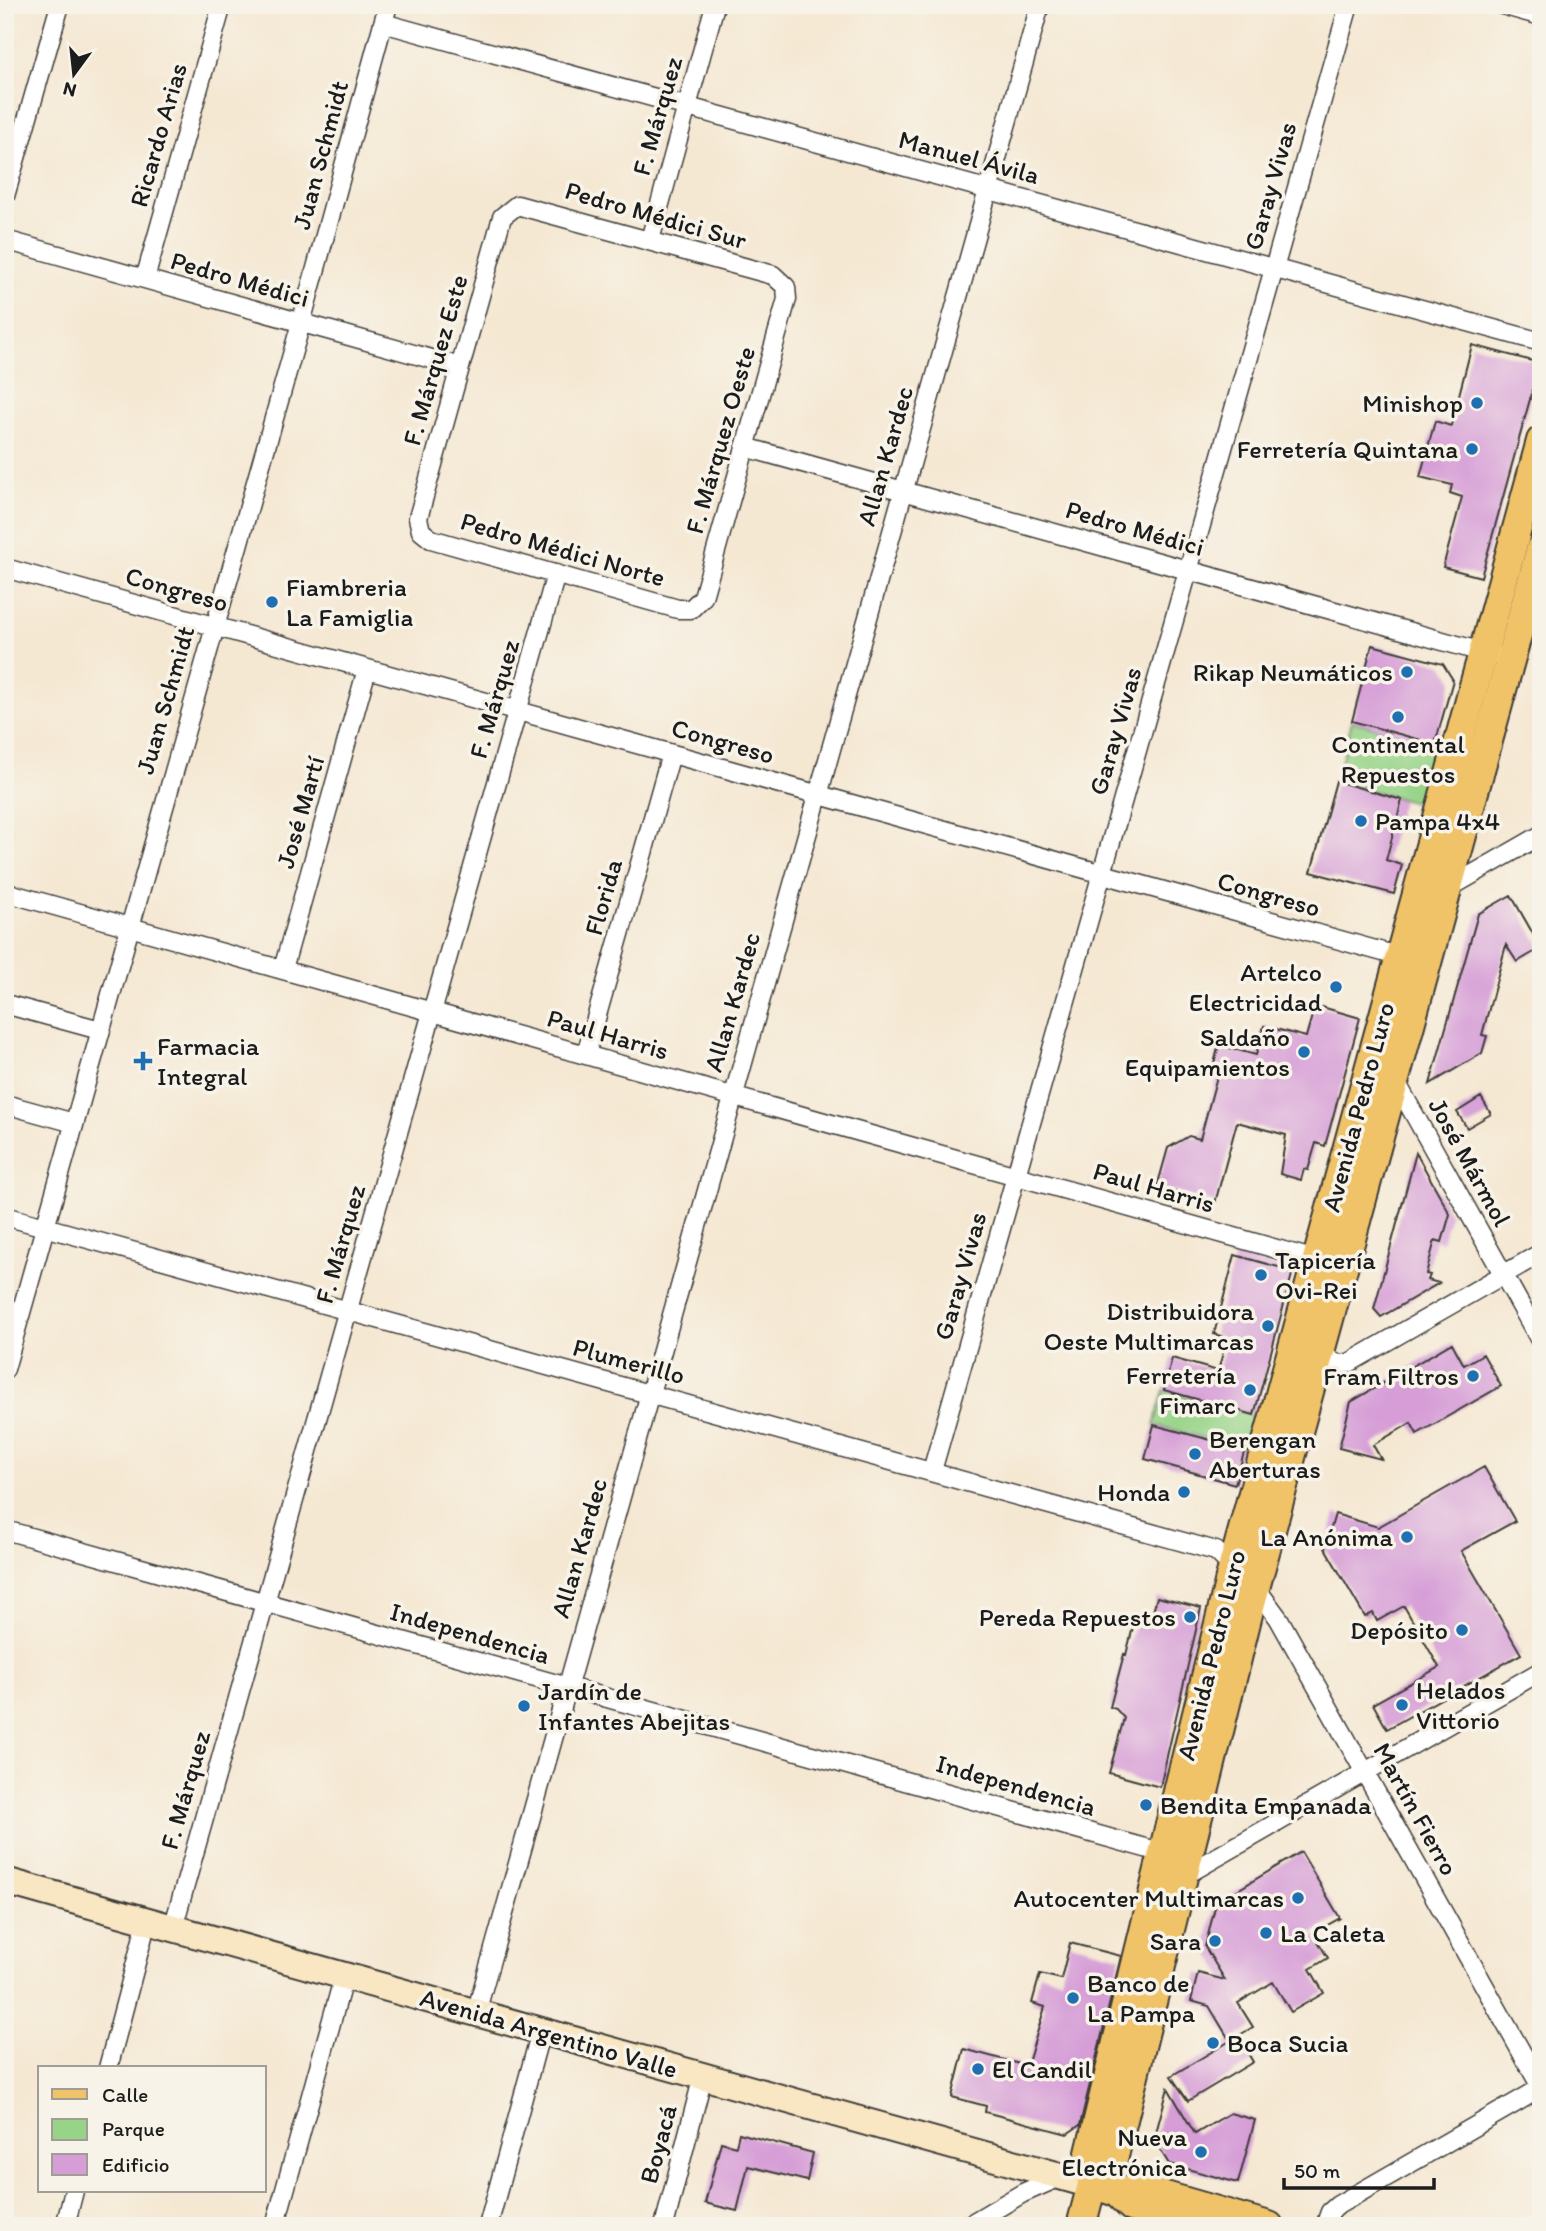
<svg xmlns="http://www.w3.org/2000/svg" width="1546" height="2231" viewBox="0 0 1546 2231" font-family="Itim,sans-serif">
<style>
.green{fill:#97d488;stroke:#5a7852;stroke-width:2}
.building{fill:#d69dd7}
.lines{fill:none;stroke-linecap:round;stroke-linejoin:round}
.street-casing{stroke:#3d3b37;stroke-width:21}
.secondary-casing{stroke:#3d3b37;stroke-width:30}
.primary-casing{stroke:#3d3b37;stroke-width:32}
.street{stroke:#fff;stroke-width:18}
.secondary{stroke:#f9e7c3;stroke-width:26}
.primary{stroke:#f1c369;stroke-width:28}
.poi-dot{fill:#1f6fb2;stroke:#f7f3e8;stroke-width:2.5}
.labels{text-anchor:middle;stroke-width:7;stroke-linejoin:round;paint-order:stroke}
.street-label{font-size:26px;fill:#1c1c1c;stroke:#f7f3e8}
.poi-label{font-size:26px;fill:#1c1c1c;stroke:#f7f3e8;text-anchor:end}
</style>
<rect width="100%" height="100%" fill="#f7f3e8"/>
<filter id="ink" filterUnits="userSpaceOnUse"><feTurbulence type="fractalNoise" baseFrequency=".0143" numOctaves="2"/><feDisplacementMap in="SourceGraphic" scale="14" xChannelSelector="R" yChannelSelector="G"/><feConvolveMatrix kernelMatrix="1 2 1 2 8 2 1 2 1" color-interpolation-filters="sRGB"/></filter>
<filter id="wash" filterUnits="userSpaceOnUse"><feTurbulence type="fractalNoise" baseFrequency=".00686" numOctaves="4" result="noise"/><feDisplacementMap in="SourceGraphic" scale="28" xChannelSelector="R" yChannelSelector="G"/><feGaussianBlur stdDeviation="1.57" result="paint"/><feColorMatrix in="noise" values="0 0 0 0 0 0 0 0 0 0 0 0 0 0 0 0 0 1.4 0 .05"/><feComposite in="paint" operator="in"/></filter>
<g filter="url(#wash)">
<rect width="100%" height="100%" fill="#f5e8d3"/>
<path class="green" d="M1352 721 1435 744 1419 804 1336 781Z
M1164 1390 1254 1415 1245 1449 1154 1425Z"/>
<g id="blocks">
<path class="building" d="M1472 345 1540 363 1481 577 1443 567 1462 497 1450 493 1452 485 1420 477 1435 421 1451 426Z
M1372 645 1443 664 1453 680 1435 744 1352 721Z
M1336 781 1402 800 1386 860 1402 865 1394 894 1311 872Z
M1511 895 1541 948 1517 962 1506 945 1482 1035 1487 1036 1482 1053 1430 1084 1478 914Z
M1315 1005 1360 1018 1325 1146 1316 1143 1308 1170 1304 1169 1301 1180 1280 1174 1286 1135 1237 1122 1215 1203 1157 1187 1168 1148 1189 1136 1200 1139 1219 1069 1213 1067 1219 1045 1256 1055 1264 1026 1306 1037Z
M1481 1097 1491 1114 1467 1128 1457 1112Z
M1416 1153 1450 1214 1442 1242 1435 1240 1426 1274 1430 1275 1428 1280 1439 1283 1381 1317 1374 1309Z
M1235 1255 1293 1271 1254 1415 1164 1390 1172 1358 1218 1371 1227 1338 1214 1334Z
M1452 1343 1464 1365 1483 1354 1501 1386 1417 1434 1411 1423 1373 1445 1381 1459 1339 1448 1351 1402Z
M1154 1425 1245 1449 1235 1484 1145 1459Z
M1484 1467 1515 1521 1461 1551 1521 1654 1387 1729 1373 1704 1439 1667 1404 1606 1377 1621 1373 1613 1365 1617 1325 1548 1335 1514 1378 1527Z
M1157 1597 1201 1608 1160 1787 1109 1773 1124 1718 1116 1709 1110 1707 1124 1654 1126 1655 1134 1623 1149 1627Z
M1301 1852 1340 1918 1313 1933 1328 1958 1310 1969 1324 1993 1291 2012 1273 1982 1238 2003 1253 2027 1238 2036 1253 2062 1188 2101 1171 2076 1230 2041 1209 2006 1191 2001 1198 1973 1225 1980 1205 1947 1216 1903Z
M1070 1943 1121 1956 1080 2125 1067 2134 985 2112 986 2106 952 2097 964 2049 1027 2066 1045 2007 1032 2003 1040 1974 1061 1979Z
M1168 2088 1195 2134 1230 2113 1255 2120 1238 2183 1169 2164 1154 2140Z
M739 2133 813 2153 807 2181 748 2166 737 2211 705 2203 721 2142 736 2146Z"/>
</g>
</g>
<g filter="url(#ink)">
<use href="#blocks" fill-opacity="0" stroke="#3d3b37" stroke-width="2"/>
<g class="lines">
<g class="street-casing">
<path id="street" d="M1502 5 1541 16
M383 23 1541 342
M5 196 60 5
M517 205 773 275 786 287 787 299 703 597 691 609H678L431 539 421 531 418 518 502 217Z
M5 240 460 367
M650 240 715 5
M145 279 222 5
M745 447 1493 655
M5 568 1408 959
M1447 889 1541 835
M5 892 1316 1260 1317 1270
M283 969 367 669
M5 1004 100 1030
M586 1054 671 754
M1395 1080 1541 1342
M5 1104 74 1123
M5 1216 1216 1551 1262 1596 1279 1619 1541 2087
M1322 1343 1329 1360 1338 1364 1349 1363 1541 1253
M5 1369 301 323 388 5
M932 1471 1349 5
M5 1530 1163 1853
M1184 1876 1541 1671
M173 1928 556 574
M476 2013 1040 5
M108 2068 147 1921
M65 2226 74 2191
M275 2226 344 1976
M488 2226 541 2031
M664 2226 703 2076
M967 2226 1023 2193 1062 2176
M1325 2226 1330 2212 1338 2205 1541 2088"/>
</g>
<g class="secondary-casing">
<path id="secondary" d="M5 1881 1092 2185"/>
</g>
<g class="primary-casing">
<path id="primary" d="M1092 2185 1109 2167 1114 2156 1249 1610 1541 548
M1104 2188 1116 2192 1132 2207 1197 2226
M1116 2192 1141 2189 1269 2226
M1081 2226 1092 2185 1090 2153 1233 1566 1541 441"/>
</g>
<use href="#street" class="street"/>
<use href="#secondary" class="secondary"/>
<use href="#primary" class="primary"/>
</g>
</g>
<g class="poi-dot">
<circle cx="1477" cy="403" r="7"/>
<circle cx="1472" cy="449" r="7"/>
<circle cx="272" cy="602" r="7"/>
<circle cx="1407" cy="672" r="7"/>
<circle cx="1398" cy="717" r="7"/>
<circle cx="1361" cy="821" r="7"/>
<circle cx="1336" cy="987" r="7"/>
<circle cx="1304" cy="1052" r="7"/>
<path d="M139.5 1050.5h7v7h7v7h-7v7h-7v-7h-7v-7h7z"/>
<circle cx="1261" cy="1275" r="7"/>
<circle cx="1268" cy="1326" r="7"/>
<circle cx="1473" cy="1376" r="7"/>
<circle cx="1250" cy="1390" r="7"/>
<circle cx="1195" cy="1454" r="7"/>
<circle cx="1184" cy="1492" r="7"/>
<circle cx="1407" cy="1537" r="7"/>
<circle cx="1190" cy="1617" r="7"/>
<circle cx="1462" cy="1630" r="7"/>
<circle cx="1402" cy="1705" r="7"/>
<circle cx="524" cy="1706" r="7"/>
<circle cx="1146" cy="1805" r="7"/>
<circle cx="1298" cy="1898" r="7"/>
<circle cx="1266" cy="1933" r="7"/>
<circle cx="1215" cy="1941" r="7"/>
<circle cx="1073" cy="1998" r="7"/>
<circle cx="1213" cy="2043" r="7"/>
<circle cx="978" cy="2069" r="7"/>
<circle cx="1201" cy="2152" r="7"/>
</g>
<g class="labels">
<g class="street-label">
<text transform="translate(657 116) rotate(-74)" y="9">F. Márquez</text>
<text transform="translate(158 135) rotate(-74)" y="9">Ricardo Arias</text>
<text transform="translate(320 155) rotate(-75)" y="9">Juan Schmidt</text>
<text transform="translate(969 157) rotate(15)" y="9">Manuel Ávila</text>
<text transform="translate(1270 186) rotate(-74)" y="9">Garay Vivas</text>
<text transform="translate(656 215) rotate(16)" y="9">Pedro Médici Sur</text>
<text transform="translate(240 279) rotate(16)" y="9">Pedro Médici</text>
<text transform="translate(435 360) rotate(-74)" y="9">F. Márquez Este</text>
<text transform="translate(720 440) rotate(-74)" y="9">F. Márquez Oeste</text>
<text transform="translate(885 456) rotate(-74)" y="9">Allan Kardec</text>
<text transform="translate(1135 528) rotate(16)" y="9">Pedro Médici</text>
<text transform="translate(563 549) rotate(16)" y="9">Pedro Médici Norte</text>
<text transform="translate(177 589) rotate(16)" y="9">Congreso</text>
<text transform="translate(494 699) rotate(-74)" y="9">F. Márquez</text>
<text transform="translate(165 700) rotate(-74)" y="9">Juan Schmidt</text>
<text transform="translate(1115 731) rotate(-74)" y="9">Garay Vivas</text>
<text transform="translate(723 741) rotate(16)" y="9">Congreso</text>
<text transform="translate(300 812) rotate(-74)" y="9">José Martí</text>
<text transform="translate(1269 894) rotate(16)" y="9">Congreso</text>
<text transform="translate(603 897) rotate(-74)" y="9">Florida</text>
<text transform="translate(732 1002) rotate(-74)" y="9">Allan Kardec</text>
<text transform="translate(608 1034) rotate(16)" y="9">Paul Harris</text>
<text transform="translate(1358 1107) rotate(-75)" y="9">Avenida Pedro Luro</text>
<text transform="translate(1470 1162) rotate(61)" y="9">José Mármol</text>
<text transform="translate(1154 1187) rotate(16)" y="9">Paul Harris</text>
<text transform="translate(340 1244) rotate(-74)" y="9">F. Márquez</text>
<text transform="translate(960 1276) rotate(-74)" y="9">Garay Vivas</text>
<text transform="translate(629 1361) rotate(15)" y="9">Plumerillo</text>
<text transform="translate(579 1548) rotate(-74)" y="9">Allan Kardec</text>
<text transform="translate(470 1633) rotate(16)" y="9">Independencia</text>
<text transform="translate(1211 1655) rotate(-76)" y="9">Avenida Pedro Luro</text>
<text transform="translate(1016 1785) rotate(16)" y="9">Independencia</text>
<text transform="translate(185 1790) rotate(-74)" y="9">F. Márquez</text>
<text transform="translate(1416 1809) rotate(61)" y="9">Martín Fierro</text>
<text transform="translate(549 2033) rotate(16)" y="9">Avenida Argentino Valle</text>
<text transform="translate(658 2144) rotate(-75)" y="9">Boyacá</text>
</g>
<g class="poi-label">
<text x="1463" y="412">Minishop</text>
<text x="1458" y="458">Ferretería Quintana</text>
<text x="286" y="596" text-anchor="start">Fiambreria<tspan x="286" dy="30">La Famiglia</tspan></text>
<text x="1393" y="681">Rikap Neumáticos</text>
<text x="1398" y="753" text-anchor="middle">Continental<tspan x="1398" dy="30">Repuestos</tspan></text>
<text x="1375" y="830" text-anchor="start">Pampa 4x4</text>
<text x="1322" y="981">Artelco<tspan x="1322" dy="30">Electricidad</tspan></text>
<text x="1290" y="1046">Saldaño<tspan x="1290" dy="30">Equipamientos</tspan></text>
<text x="157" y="1055" text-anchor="start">Farmacia<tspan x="157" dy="30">Integral</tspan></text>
<text x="1275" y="1269" text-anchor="start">Tapicería<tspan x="1275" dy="30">Ovi-Rei</tspan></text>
<text x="1254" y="1320">Distribuidora<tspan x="1254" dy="30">Oeste Multimarcas</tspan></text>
<text x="1236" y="1384">Ferretería<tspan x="1236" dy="30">Fimarc</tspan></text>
<text x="1459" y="1385">Fram Filtros</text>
<text x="1209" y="1448" text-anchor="start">Berengan<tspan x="1209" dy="30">Aberturas</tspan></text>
<text x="1170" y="1501">Honda</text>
<text x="1393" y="1546">La Anónima</text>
<text x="1176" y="1626">Pereda Repuestos</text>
<text x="1448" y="1639">Depósito</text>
<text x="1416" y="1699" text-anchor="start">Helados<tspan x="1416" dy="30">Vittorio</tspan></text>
<text x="538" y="1700" text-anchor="start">Jardín de<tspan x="538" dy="30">Infantes Abejitas</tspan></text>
<text x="1160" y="1814" text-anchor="start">Bendita Empanada</text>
<text x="1284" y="1907">Autocenter Multimarcas</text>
<text x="1280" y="1942" text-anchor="start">La Caleta</text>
<text x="1201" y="1950">Sara</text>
<text x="1087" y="1992" text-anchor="start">Banco de<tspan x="1087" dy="30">La Pampa</tspan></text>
<text x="1227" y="2052" text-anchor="start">Boca Sucia</text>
<text x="992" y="2078" text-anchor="start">El Candil</text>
<text x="1187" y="2146">Nueva<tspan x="1187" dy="30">Electrónica</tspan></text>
</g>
</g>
<rect width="1546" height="2231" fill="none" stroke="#f7f3e8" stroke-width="28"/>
<rect x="38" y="2066" width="228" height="126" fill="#f7f3e8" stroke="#9f9d96" stroke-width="2"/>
<rect x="52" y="2089" width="35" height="10" fill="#f1c369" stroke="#9f9d96" stroke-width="2"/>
<text x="102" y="2102" font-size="21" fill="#1c1c1c">Calle</text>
<rect x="52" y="2119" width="35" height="21" fill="#97d488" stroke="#9f9d96" stroke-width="2"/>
<text x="102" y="2136" font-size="21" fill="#1c1c1c">Parque</text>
<rect x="52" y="2154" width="35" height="21" fill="#d69dd7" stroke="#9f9d96" stroke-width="2"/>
<text x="102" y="2172" font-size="21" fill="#1c1c1c">Edificio</text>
<g transform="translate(74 74) rotate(195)" stroke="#f7f3e8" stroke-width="5" paint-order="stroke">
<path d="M0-5L12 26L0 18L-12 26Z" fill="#1c1c1c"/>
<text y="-10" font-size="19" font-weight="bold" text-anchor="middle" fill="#1c1c1c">N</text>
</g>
<path d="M1284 2178v10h150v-10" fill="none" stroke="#1c1c1c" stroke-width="3.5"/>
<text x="1294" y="2178" font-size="21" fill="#1c1c1c" stroke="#f7f3e8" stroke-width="5" paint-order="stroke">50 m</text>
</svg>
